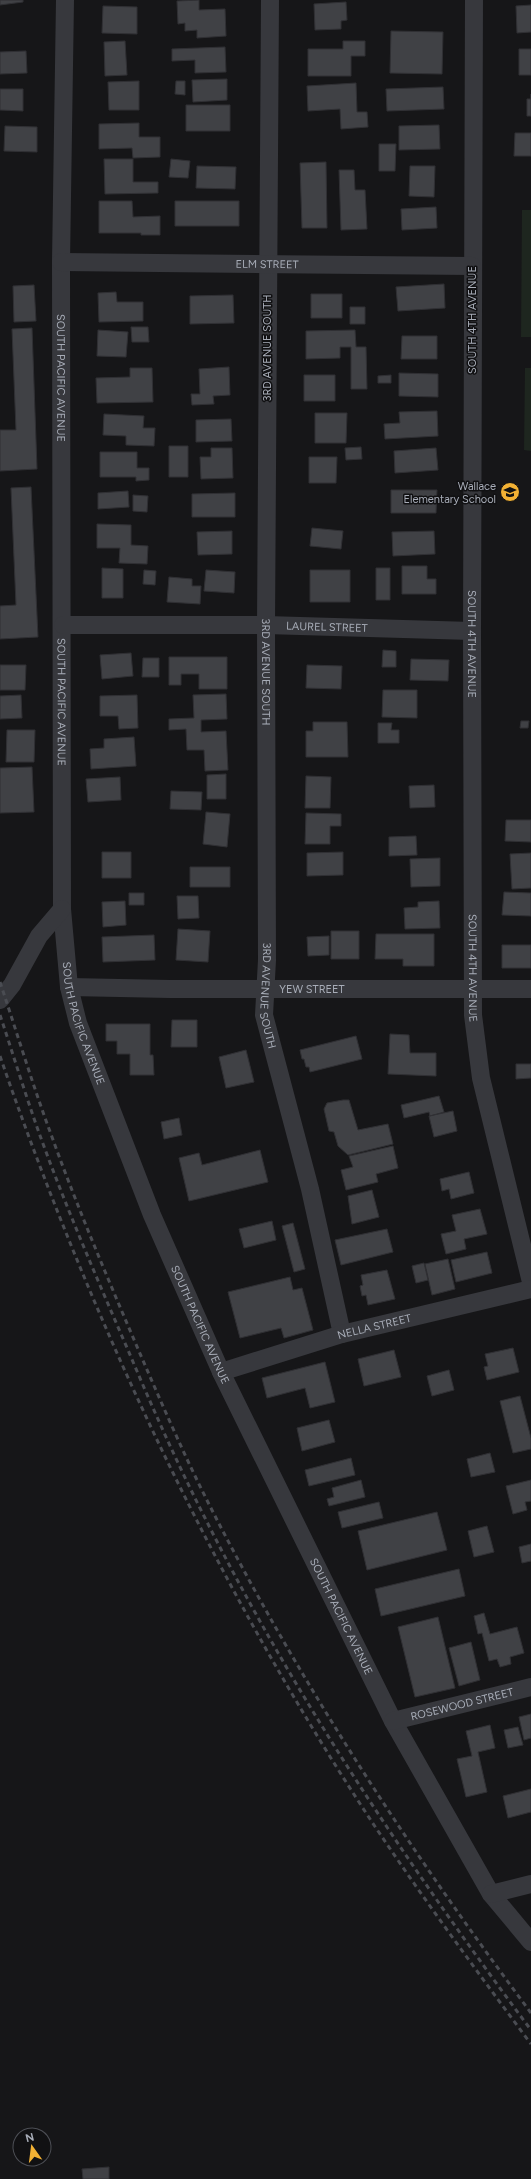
<svg xmlns="http://www.w3.org/2000/svg" width="531" height="2179" viewBox="0 0 531 2179" font-family="Figtree,sans-serif">
<style>
.green{fill:#1e261f}
.building{fill:#404145;stroke:#303034}
.lines{fill:none;stroke-linecap:round;stroke-linejoin:round}
.minor{stroke:#37383d;stroke-width:18}
.rail{stroke:#4a4c52;stroke-width:3;stroke-dasharray:5 4;stroke-linecap:butt}
.labels{text-anchor:middle;stroke-width:3;stroke-linejoin:round;paint-order:stroke}
.street-label{font-size:11px;fill:#a8adb8;stroke:#111113}
.poi-label{font-size:11px;fill:#a8adb8;stroke:#111113;text-anchor:end}
</style>
<rect width="100%" height="100%" fill="#161618"/>
<path class="green" d="M522 210H531V337H521Z
M525 368H531V451L524 450Z"/>
<path class="building" d="M0 0H23V2L0 5Z
M199 0V10L225 9 226 36 197 38V30L185 31V23L178 24 177 1Z
M346 2 347 20 341 21V29L315 30 314 4Z
M531 5V32L517 33 516 6Z
M103 6 137 7V34L102 33Z
M391 31 443 32 442 74 390 73Z
M125 41 127 75 105 76 104 42Z
M343 41H365V56H351V76H308V49H343Z
M225 47 226 72 195 73V60L172 61V49Z
M519 49H531V75H519Z
M26 51 27 73 0 74V52Z
M227 79V100L193 102 192 80Z
M139 81V110H109L108 82Z
M176 81H185V95L175 94Z
M356 83 357 112H367L368 127 341 129 340 109 308 111 307 86Z
M443 87 444 109 387 111 386 89Z
M0 89H23V111L0 110Z
M531 94V116H527V99H531Z
M186 105H230V131H186Z
M139 123V137H160V157L133 158 132 148 99 149V124Z
M439 125 440 149 399 150V126Z
M5 126 37 127V152L4 151Z
M515 133H531V156H514Z
M379 144H396L395 171H379Z
M104 159H133V182H158V193L105 194Z
M171 159 190 161 188 178 169 177Z
M326 162 327 228H302L300 163Z
M197 166 236 167 235 189 196 188Z
M410 166H435L434 197 409 196Z
M339 170H354L355 190H365L367 229 341 230Z
M99 201H132L133 217 160 216V235H141V233H99Z
M175 201H239V226H175Z
M436 207 437 228 402 230 401 209Z
M444 284 445 308 398 311 396 287Z
M34 285 36 321 14 322 13 286Z
M116 292 117 302H143V321L99 322 98 293Z
M311 294H342V318H311Z
M233 295 234 323 190 324V296Z
M350 307H365V324H350Z
M131 327H148L149 342H132Z
M32 328 37 469 0 471V430H16L12 329Z
M98 330 128 332 126 357 97 356Z
M355 330 356 347H366L367 389H351V347H340V358L306 359V331Z
M402 336H437V359H401Z
M229 367 230 395 213 396 214 404 192 405 191 394H200L199 369Z
M130 368H152L153 402 97 403 96 378 130 377Z
M399 373 438 374V397L399 396Z
M304 375H335V401H304Z
M391 375V383H378V376Z
M437 411 438 436 385 439 384 424 400 423 399 412Z
M315 413H347L346 443H315Z
M104 414 144 416 143 428H155L154 446 126 445V436L103 435Z
M231 419 232 441 196 442V420Z
M169 446H188V477H169Z
M361 447 362 459 346 460 345 448Z
M211 448H232L233 478 201 479 200 457H211Z
M436 448 438 470 395 473 394 451Z
M100 452H137V468H149V480L136 481V477H100Z
M309 457H337L336 483H309Z
M31 487 38 637 0 639V606L16 605 11 488Z
M391 490H437L436 513H391Z
M128 491 129 507 98 509V493Z
M235 493V517H192V494Z
M133 495 148 496 147 512 133 511Z
M97 524 131 525V545L148 546 147 564 119 563 120 548H97Z
M312 528 343 531 341 549 310 546Z
M232 531V554L198 555 197 532Z
M434 531 435 554 393 556 392 532Z
M402 566H427V579H436V594H402Z
M102 568 123 569V598H102Z
M376 568H390V600H376Z
M144 570 156 571 155 585 143 584Z
M206 570 235 572 234 593 204 591Z
M310 570H350V602H310Z
M169 577 192 579V586H201L200 604 167 602Z
M383 650 396 651V667H382Z
M131 653 133 676 102 679 100 655Z
M169 657H227V689H199V674H181V685H169Z
M143 658H159V677H142Z
M411 659 449 660 448 681 410 680Z
M0 665H26L25 690H0Z
M307 665 342 666 341 689 306 688Z
M383 690H417V718L382 717Z
M226 694 227 719 201 720V732L226 731 228 770 205 771 204 750H187L186 729 169 730V719L194 718 193 695Z
M21 695 22 718 0 719V696Z
M137 695 138 728 119 729 118 716H100V696Z
M521 721H529L528 728H520Z
M313 722H347L348 757H306V731H313Z
M378 723H392L391 730H399V743H378Z
M7 730H35L34 762H6Z
M134 737 136 766 91 769 90 749 104 748V739Z
M32 767 34 812 0 813V768Z
M226 774V799H207V775Z
M306 776 331 777 330 808H305Z
M120 777 121 800 88 802 86 779Z
M434 785 435 807 410 808 409 786Z
M171 791 202 792 201 810 170 809Z
M206 812 230 814 227 847 203 844Z
M306 813 341 814V826H330V844H305Z
M506 820H531V842L505 841Z
M416 836 417 855 389 856V837Z
M102 852H131V878H102Z
M343 852V875L307 876V853Z
M531 853V888L512 889 510 854Z
M440 858V886L411 887 410 859Z
M190 867H230V887H190Z
M504 892 531 893V916L502 915Z
M129 893H144V905H129Z
M177 896H198L199 918 178 919Z
M125 901 126 925 103 927 102 902Z
M439 901 440 928 405 929 404 908 418 907V902Z
M178 929 210 931 208 962 176 960Z
M331 931H359V959H331Z
M376 934H434V966H403V959H375Z
M154 935 155 960 103 962 102 937Z
M329 936V955L308 956 307 937Z
M502 945H531V968H502Z
M172 1020H197V1047H171Z
M106 1024H150V1055H153L154 1075H130V1054H117V1041H106Z
M390 1034 409 1035 410 1053H436V1076L388 1074Z
M356 1036 362 1059 310 1072 309 1067H306L304 1059H302L300 1050Z
M246 1050 254 1082 226 1088 219 1057Z
M516 1064H531V1078L516 1079Z
M439 1096 444 1112 430 1116 429 1112 404 1118 401 1105Z
M343 1100H349L358 1130 388 1124 393 1144 348 1155 338 1146 334 1132 329 1131 324 1109 327 1103Z
M453 1111 457 1131 434 1137 429 1116Z
M179 1118 182 1135 164 1139 161 1122Z
M393 1146 398 1168 376 1174 378 1182 346 1190 341 1170 353 1167 349 1156Z
M260 1150 268 1182 189 1201 179 1158 199 1153 202 1165Z
M469 1172 474 1193 451 1199 449 1189 442 1191 440 1179Z
M372 1190 379 1217 352 1224 348 1196Z
M480 1209 487 1234 464 1239 466 1249 446 1254 441 1234 456 1231 452 1215Z
M272 1221 276 1240 244 1248 239 1229Z
M293 1223 305 1269 294 1272 282 1226Z
M387 1229 393 1252 341 1265 335 1240Z
M487 1252 492 1273 456 1282 451 1260Z
M448 1259 455 1289 432 1295 425 1264Z
M424 1263 428 1280 416 1283 412 1266Z
M387 1270 395 1299 368 1305 366 1295 362 1296 360 1286 363 1285 361 1275Z
M290 1277 293 1290 302 1288 313 1330 284 1338 281 1328 240 1338 228 1292Z
M513 1348 519 1372 487 1380 484 1367 488 1366 485 1354Z
M394 1350 401 1377 364 1386 358 1359Z
M325 1362 335 1402 310 1408 305 1388 267 1398 262 1378Z
M449 1370 454 1390 432 1396 427 1376Z
M520 1396 531 1438V1449L513 1453 500 1401Z
M329 1420 335 1442 302 1451 297 1428Z
M490 1453 495 1472 471 1477 467 1459Z
M351 1458 355 1475 309 1486 305 1470Z
M361 1480 365 1497 329 1506 327 1499 334 1497 332 1488Z
M531 1480V1501L525 1502 527 1510 513 1514 506 1486Z
M379 1502 383 1518 342 1528 338 1512Z
M437 1512 447 1550 367 1570 358 1531Z
M487 1526 494 1552 474 1557 468 1531Z
M531 1544V1561L522 1563 519 1547Z
M459 1569 465 1596 381 1616 375 1589Z
M484 1613 490 1634 517 1627 524 1653 510 1657 511 1664 500 1667 497 1659 489 1661 482 1633 478 1634 474 1616Z
M438 1617 455 1688 415 1697 398 1627Z
M471 1642 480 1680 459 1686 449 1648Z
M531 1714V1738L524 1740 519 1717Z
M490 1725 495 1748 478 1752 487 1792 466 1797 457 1759 472 1756 466 1731Z
M518 1727 523 1745 508 1748 504 1730Z
M531 1789V1812L508 1818 503 1796Z
M109 2167V2179H83L82 2169Z"/>
<g class="lines">
<g class="minor">
<path id="s1" d="M65 0 61 262 62 909 69 987 78 1023 152 1215 221 1372 393 1721 491 1894 531 1942"/>
<path id="s2" d="M270 0 266 625 267 960 264 1015 310 1189 342 1334"/>
<path id="s3" d="M474 0 472 631 473 1015 481 1078 531 1282"/>
<path id="s4" d="M61 262 472 266"/>
<path id="s5" d="M63 625H266L472 631"/>
<path id="s6" d="M69 987 170 989H531"/>
<path d="M0 1000 12 985 39 936 62 909"/>
<path id="s7" d="M221 1372 342 1334 531 1289"/>
<path id="s8" d="M393 1721 531 1687"/>
<path d="M491 1894 531 1884"/>
</g>
<path class="rail" d="M0 982C17 1033 33 1086 52 1137 78 1209 108 1279 138 1349 162 1404 186 1460 214 1514 304 1689 413 1855 531 2013
M0 1015C14 1057 27 1100 42 1141 68 1212 98 1281 128 1350 152 1407 177 1463 205 1518 296 1699 410 1868 531 2030
M0 1056C92 1323 219 1592 376 1828 425 1901 478 1973 531 2044"/>
</g>
<defs>
<g id="school-disc" transform="scale(1)"><circle r="9.5" fill="#f2b134" stroke="#111113"/><path d="M0-5L7-2L0 1L-7-2ZM-4 1L0 2.5L4 1V4Q0 6-4 4Z" fill="#111"/></g>
</defs>
<g fill-rule="evenodd">
<use href="#school-disc" x="510" y="492"/>
</g>
<g class="labels">
<g class="street-label">
<text dy="4" stroke="none"><textPath href="#s4" startOffset="206">ELM STREET</textPath></text>
<text transform="translate(472 320) rotate(-90)" y="4">SOUTH 4TH AVENUE</text>
<text transform="translate(267 348) rotate(-90)" y="4">3RD AVENUE SOUTH</text>
<text dy="4" stroke="none"><textPath href="#s1" startOffset="378">SOUTH PACIFIC AVENUE</textPath></text>
<text dy="4" stroke="none"><textPath href="#s5" startOffset="264">LAUREL STREET</textPath></text>
<text dy="4" stroke="none"><textPath href="#s3" startOffset="644">SOUTH 4TH AVENUE</textPath></text>
<text dy="4" stroke="none"><textPath href="#s2" startOffset="672">3RD AVENUE SOUTH</textPath></text>
<text dy="4" stroke="none"><textPath href="#s1" startOffset="702">SOUTH PACIFIC AVENUE</textPath></text>
<text dy="4" stroke="none"><textPath href="#s3" startOffset="968">SOUTH 4TH AVENUE</textPath></text>
<text dy="4" stroke="none"><textPath href="#s6" startOffset="243">YEW STREET</textPath></text>
<text dy="4" stroke="none"><textPath href="#s2" startOffset="996">3RD AVENUE SOUTH</textPath></text>
<text dy="4" stroke="none"><textPath href="#s1" startOffset="1026">SOUTH PACIFIC AVENUE</textPath></text>
<text dy="4" stroke="none"><textPath href="#s1" startOffset="1350">SOUTH PACIFIC AVENUE</textPath></text>
<text dy="4" stroke="none"><textPath href="#s7" startOffset="160">NELLA STREET</textPath></text>
<text dy="4" stroke="none"><textPath href="#s1" startOffset="1674">SOUTH PACIFIC AVENUE</textPath></text>
<text dy="4" stroke="none"><textPath href="#s8" startOffset="71">ROSEWOOD STREET</textPath></text>
</g>
<g class="poi-label">
<text x="496" y="490">Wallace<tspan x="496" dy="13">Elementary School</tspan></text>
</g>
</g>
<g transform="translate(32 2147) rotate(346)"><circle r="19" fill="#111113" stroke="#4d4f55"/>
<path d="M0-3L7 15L0 10L-7 15Z" fill="#f2b134"/>
<text y="-6" font-size="11" font-weight="bold" text-anchor="middle" fill="#a8adb8">N</text>
</g>
</svg>
